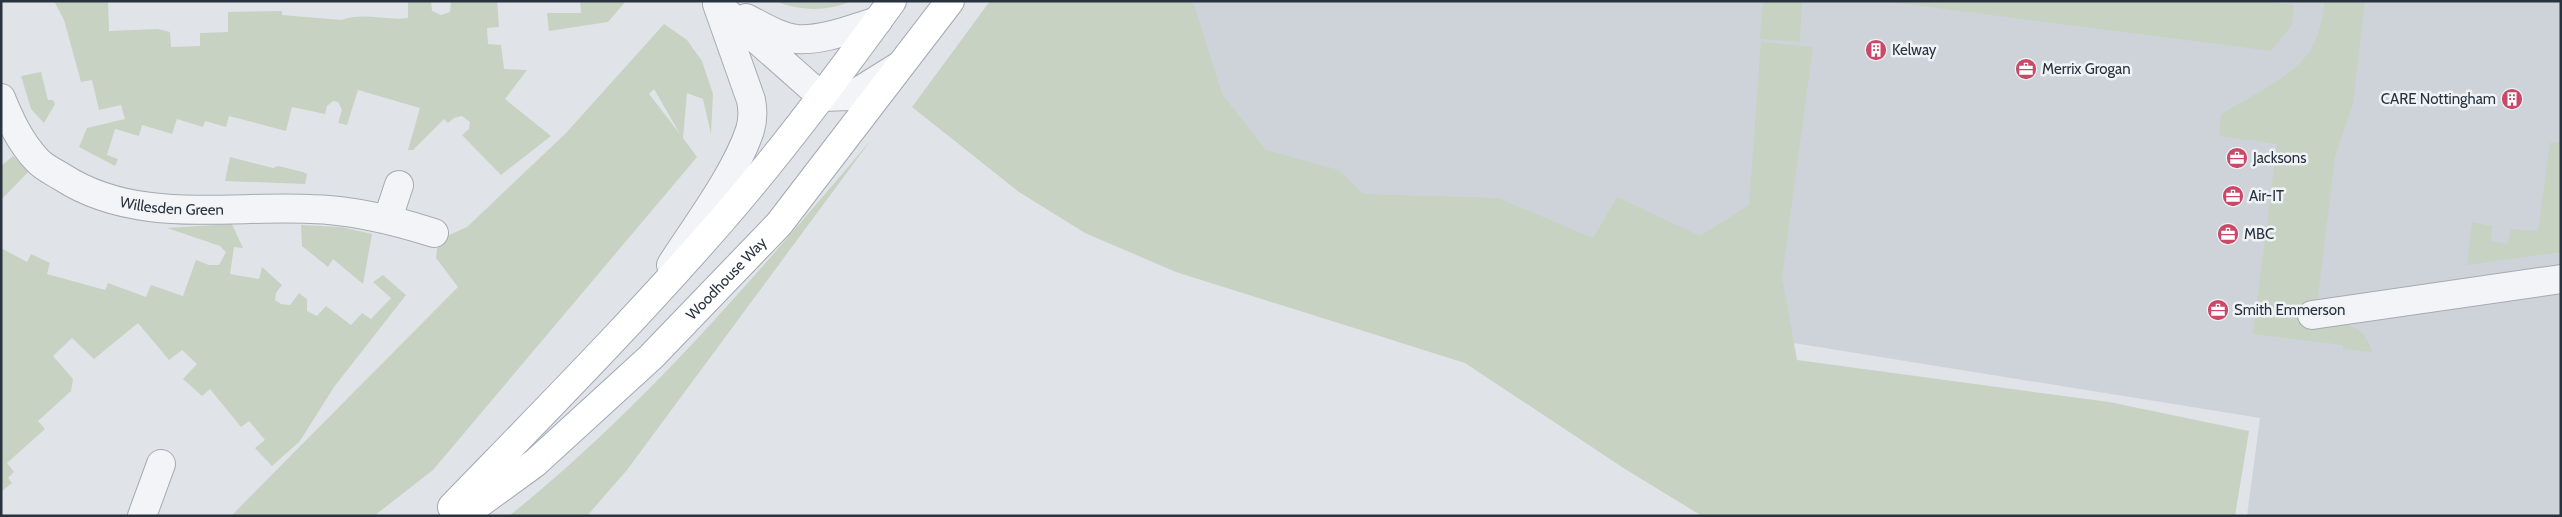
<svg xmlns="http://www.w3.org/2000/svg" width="2562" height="517" viewBox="0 0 2562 517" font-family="Cabin,sans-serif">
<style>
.built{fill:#ced3da}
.green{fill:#c7d2c2;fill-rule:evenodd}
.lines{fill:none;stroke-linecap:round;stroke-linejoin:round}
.minor-casing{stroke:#a5abb2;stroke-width:30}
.tertiary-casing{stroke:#a5abb2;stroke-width:30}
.primary-casing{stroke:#a0a9b4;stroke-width:30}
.minor{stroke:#f3f4f7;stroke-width:28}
.tertiary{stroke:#f3f4f7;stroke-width:28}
.primary{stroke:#fff;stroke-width:28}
.labels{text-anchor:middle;stroke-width:5;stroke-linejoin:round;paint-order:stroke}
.poi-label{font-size:15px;fill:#29333f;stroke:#f0f3f6;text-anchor:start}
.street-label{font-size:15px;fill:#29333f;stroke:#f0f3f6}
</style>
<rect width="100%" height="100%" fill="#e0e4e8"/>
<path class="built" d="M1154 1H2561V516H2247L2260 418 1669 323 1239 194Z"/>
<path class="green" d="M54 1H108L109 31 158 29 170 32 171 47 200 46V33L228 32V12L282 11V15L342 20C362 12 387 21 408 18V1H431L432 11 441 15 450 12 451 1H497L499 27 487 28 488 44 501 45 504 69 527 70 505 99 551 136 501 175 462 135 469 129 470 122 462 116 454 118 448 123 444 119 413 150H408L420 108 358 90 347 125 338 123 342 110 338 102 333 101 327 106 325 114 292 107 286 131 229 116 226 127 205 121 203 127 177 119 172 134 142 125 139 136 115 129 107 155 118 159 115 166 79 147 87 128 125 119 121 105 99 110 92 80 81 82 64 20Z
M580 1H626L608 22 549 31 547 13H581Z
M775 1H851C827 12 800 11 775 1Z
M990 1H1193L1222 94 1266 150 1339 170 1363 194 1498 198 1593 238 1617 197 1700 236 1749 205 1761 42 1813 47 1782 277 1797 360 2109 402 2249 431 2235 516H1702L1625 469 1465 363 1176 272 1085 233 1019 192 912 107Z
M1763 1H1802L1800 42 1760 39Z
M1882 1H2263L2294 5 2292 25 2271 51Z
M2325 1H2365L2353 104 2335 156 2318 298 2309 301 2314 325C2342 322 2363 321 2372 352L2343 349V345L2253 334 2277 144 2219 136 2221 114C2247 98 2295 76 2311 49 2320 34 2322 18 2325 1Z
M664 24 687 40 702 61 713 94 711 134 703 99 687 93 683 138 697 157 433 470 374 516H231L458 287 436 258 438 240 467 227 566 133ZM654 89 680 134 649 94Z
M41 72 48 100H53L55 104 44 123 31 109 21 76Z
M871 140 627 470 587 516H509C645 407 759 272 871 140Z
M2561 140V252L2467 265 2472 222 2492 226 2491 241 2508 244 2511 229 2538 231 2550 143 2560 142Z
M13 156 29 171 1 200V166Z
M230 157 273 168 278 166 303 172 307 174 305 184 225 181Z
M232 224 243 248 234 247 230 274 259 279 262 267 282 285 276 293 275 300 281 304 290 305 299 293 307 299V311L317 316 326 306 351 325 362 313 371 319 391 298 373 282 383 275 406 295 334 387 300 441 272 466 255 448 265 440 249 421 241 427 210 389 202 396 183 379 197 364 182 350 169 360 138 323 94 359 72 338 53 356 73 379 71 391 38 421 45 429 7 463 14 472 8 478 12 483 1 492V248L27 262 31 254 50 263 47 274 105 290 108 283 146 297 151 285 183 296 196 260 209 265H219L226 252 220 246 167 228Z
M301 225 341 227 372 234 363 284 333 259 328 267 302 246Z"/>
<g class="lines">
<g class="minor-casing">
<g id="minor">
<path id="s1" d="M1 98C10 120 20 142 37 160 43 167 54 172 62 177 136 225 228 205 311 209 353 210 393 220 434 233"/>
<path d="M388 218 399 185"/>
<path d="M2312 315 2561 279"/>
<path d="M142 516 161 464"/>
</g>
</g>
<g class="tertiary-casing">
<path id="tertiary" d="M718 5 822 97 851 96 899 66
M746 18C762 26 779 37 797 39 824 41 853 28 878 21
M671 265C696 226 736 173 750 130 753 120 753 110 751 100L717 4"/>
</g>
<g class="primary-casing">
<g id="primary">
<path d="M452 507C543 413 636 319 722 220 783 150 838 76 892 1"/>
<path id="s2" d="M462 516 535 463 651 357 779 224 950 1"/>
</g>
</g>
<use href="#minor" class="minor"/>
<use href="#tertiary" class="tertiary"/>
<use href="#primary" class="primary"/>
</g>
<defs>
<g id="building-disc" transform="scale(1.125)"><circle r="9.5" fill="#c84a68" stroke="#f0f3f6"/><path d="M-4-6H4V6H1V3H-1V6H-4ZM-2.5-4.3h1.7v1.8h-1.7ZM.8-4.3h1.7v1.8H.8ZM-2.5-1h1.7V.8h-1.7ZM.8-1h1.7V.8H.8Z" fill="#fff"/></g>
<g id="office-disc" transform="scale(1.125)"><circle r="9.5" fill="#c84a68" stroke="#f0f3f6"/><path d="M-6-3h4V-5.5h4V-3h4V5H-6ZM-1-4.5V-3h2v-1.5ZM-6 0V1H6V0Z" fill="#fff"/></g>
</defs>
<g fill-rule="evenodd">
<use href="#building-disc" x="1876" y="50"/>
<use href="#office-disc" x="2026" y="69"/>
<use href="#building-disc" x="2512" y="99"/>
<use href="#office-disc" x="2237" y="158"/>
<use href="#office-disc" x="2233" y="196"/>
<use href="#office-disc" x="2228" y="234"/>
<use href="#office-disc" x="2218" y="310"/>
</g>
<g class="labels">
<g class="poi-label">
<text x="1892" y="55">Kelway</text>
<text x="2042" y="74">Merrix Grogan</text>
<text x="2496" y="104" text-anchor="end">CARE Nottingham</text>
<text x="2253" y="163">Jacksons</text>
<text x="2249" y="201">Air-IT</text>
<text x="2244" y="239">MBC</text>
<text x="2234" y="315">Smith Emmerson</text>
</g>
<g class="street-label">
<text dy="5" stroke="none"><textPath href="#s1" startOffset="218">Willesden Green</textPath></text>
<text dy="5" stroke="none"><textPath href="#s2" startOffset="356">Woodhouse Way</textPath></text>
</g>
</g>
<rect width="2562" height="517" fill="none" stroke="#29333f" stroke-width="5"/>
</svg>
